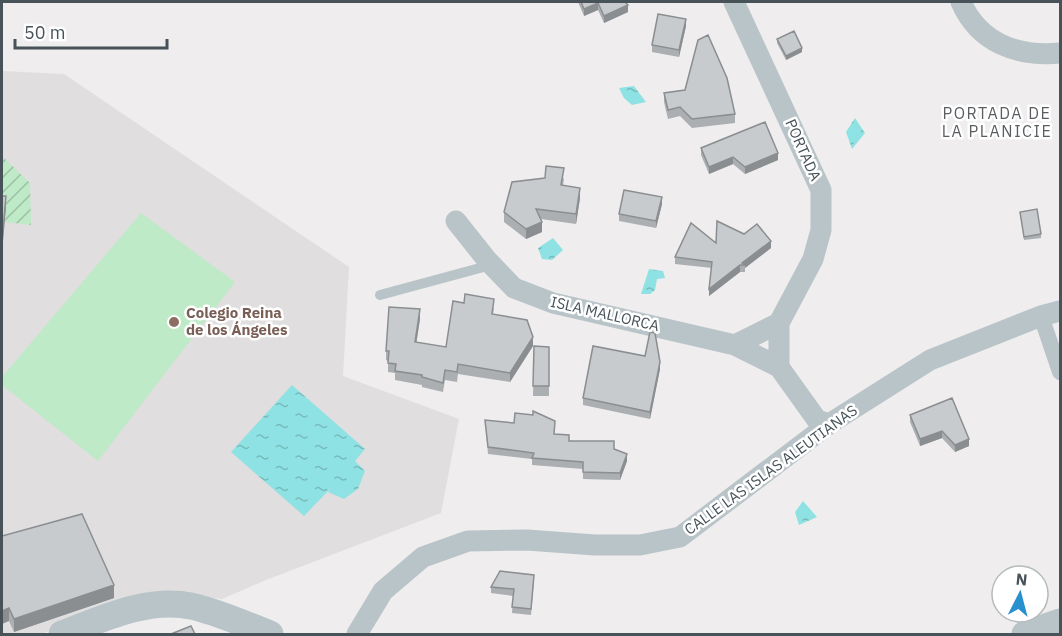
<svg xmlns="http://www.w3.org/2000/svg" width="1062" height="636" viewBox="0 0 1062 636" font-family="'IBM Plex Sans',sans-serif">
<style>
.education{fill:#e0dede}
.grass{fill:#beeac7}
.garden{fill:url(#garden-furrows)}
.water{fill:url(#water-ripples)}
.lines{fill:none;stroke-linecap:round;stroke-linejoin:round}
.service{stroke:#b9c4c8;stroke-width:10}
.pedestrian{stroke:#b9c4c8;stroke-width:16}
.minor{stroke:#b9c4c8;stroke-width:21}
.tertiary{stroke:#b9c4c8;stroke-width:27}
.wall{fill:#abafb1}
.shaded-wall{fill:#8b8e90}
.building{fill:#c7cbce;stroke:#8b8e90;stroke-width:1.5}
.education-dot{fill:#8d6e63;stroke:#fff;stroke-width:2}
.labels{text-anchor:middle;stroke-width:5;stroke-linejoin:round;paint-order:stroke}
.street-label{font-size:15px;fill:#475358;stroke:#fff}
.education-label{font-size:15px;font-weight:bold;fill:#785e54;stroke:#fff;text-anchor:start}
.neighbourhood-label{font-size:16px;letter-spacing:1.5px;fill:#5a5e61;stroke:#fff}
</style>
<defs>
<pattern id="garden-furrows" width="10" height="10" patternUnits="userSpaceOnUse" patternTransform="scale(1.5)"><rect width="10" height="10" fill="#beeac7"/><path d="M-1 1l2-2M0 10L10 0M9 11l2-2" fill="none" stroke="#9cc0a4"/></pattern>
<pattern id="water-ripples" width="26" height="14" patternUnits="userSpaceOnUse" patternTransform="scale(1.5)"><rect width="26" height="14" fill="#8fe2e3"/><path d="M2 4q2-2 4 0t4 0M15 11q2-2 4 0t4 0" fill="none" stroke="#77babb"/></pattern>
</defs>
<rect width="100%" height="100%" fill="#efeded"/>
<path class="education" d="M2 71 64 74 349 267 343 376 459 419 441 513 266 580 222 599 157 591 41 634H2Z"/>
<path class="grass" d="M141 213 235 282 98 461 2 385V377Z"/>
<path class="garden" d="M2 156 30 183 31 225 5 222 6 209 2 208Z"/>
<path class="water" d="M634 86 646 102 632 105 624 98 619 88Z
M855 118 865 133 852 149 846 132Z
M553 238 563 250 552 260 542 259 538 248Z
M649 269 663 271 665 278 657 279 655 290 650 294H641Z
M292 385 365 449 355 461 365 471 358 489 344 499 328 492 332 487 304 516 231 452Z
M803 501 817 517 799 525 795 512Z"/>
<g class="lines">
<path class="service" d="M380 295 491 265"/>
<path class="pedestrian" d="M1041 316 1060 372"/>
<path class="minor" d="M734 2 821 190V230L813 259 779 323V367L817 420 829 424
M961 2C979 43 1017 57 1060 53
M456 221 487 260 514 288 553 303 735 345 779 367
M735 345 779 323
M357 634 383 591 423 557 468 541 527 540 595 545H640L680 537 829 424 930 360 1041 316 1060 311"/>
<path class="tertiary" d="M62 634C102 619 147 597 191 606 218 612 244 624 270 634
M1025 634 1060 622"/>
</g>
<path class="wall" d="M578 2H625L628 12 604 23 598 10 584 16Z
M686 26 679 57 652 52V45Z
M777 39 802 52 786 60 777 43Z
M664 93 735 114V123L692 128 680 116 668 119 664 102Z
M701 148 778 160 745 174 733 164 709 174 701 155Z
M564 178 563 186 580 198 576 224 541 219 542 232 526 239 504 222V212Z
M662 204 656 228 619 221V214Z
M1020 212 1041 234V238L1024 240Z
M716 243 771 248 745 268V272H740L709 296 712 268 675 264V257Z
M494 308 493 314 533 346 510 382 458 374 457 382 445 380 443 392 422 387V385L395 380V373L388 372V361L386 360V351L420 319 416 343 446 347Z
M534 346 549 347V396H533Z
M645 356 660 369 650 419 583 405V398Z
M952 398 969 446 955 452 942 438 920 446 910 422V415Z
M485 420 514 423 555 434 569 441 614 449 627 461 620 480 583 479V469L532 465V459L488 454Z
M2 536 114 598 14 632 9 621Z
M534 581 531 615 512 613 513 596 491 593V587Z"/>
<path class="shaded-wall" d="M598 3V10L584 16V9Z
M628 5V12L604 23V16Z
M686 19V26L679 57V50Z
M802 48V52L786 60V56Z
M778 153V160L745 174V167Z
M733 157V164L709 174V167Z
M580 188V198L576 224V214Z
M6 196V208L2 253V240Z
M662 197V204L656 228V221Z
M542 222V232L526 239V229Z
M771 241V248L745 268V265L742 263Z
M740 265V272L709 296V289Z
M420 309V319L415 352V342Z
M533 337V346L510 382V373Z
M660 362V369L650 419V412Z
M942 431V438L920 446V439Z
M969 439V446L955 452V445Z
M627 454V461L620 480V473Z
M114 585V598L14 632V619Z
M9 608V621L2 624V611Z"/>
<path class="building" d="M581 2H625L628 5 604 16 598 3 584 9Z
M658 14 686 19 679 50 652 45Z
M794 31 802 48 786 56 777 39Z
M708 35 727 78 735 114 692 119 680 107 668 110 664 93 685 90 698 40Z
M765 122 778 153 745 167 733 157 709 167 701 148Z
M546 166 564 168 561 185 580 188 576 214 536 209 542 222 526 229 504 212 512 182 545 178Z
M624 190 662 197 656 221 619 214Z
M2 196H6L2 240Z
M1037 209 1041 234 1024 237 1020 212Z
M717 221 744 234 757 224 771 241 742 263 745 265H740L709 289 712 262 675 257 691 223 716 243Z
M465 294 494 299 492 314 527 320 533 337 510 373 458 364 457 372 445 370 443 383 422 377V375L395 371 396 364 388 363 389 351H386L389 307 420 309 415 342 446 347 453 301 464 303Z
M650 332 655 333 660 362 650 412 583 398 593 346 645 356Z
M534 346 549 347V386H533Z
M952 398 969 439 955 445 942 431 920 439 910 415Z
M533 411 555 421 554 434 569 435V441H614V449L627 454 620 473 583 472V462L532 458 534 453 488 447 485 420 514 423 515 413 533 415Z
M82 514 114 585 14 619 9 608 2 611V536Z
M500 571 534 575 531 609 512 607 514 589 491 587Z
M191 626 195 634H171Z"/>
<circle class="education-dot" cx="174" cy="322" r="6"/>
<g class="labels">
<g class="street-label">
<text transform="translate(803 150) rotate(66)" y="5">PORTADA</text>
<text transform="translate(605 314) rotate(13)" y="5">ISLA MALLORCA</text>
<text transform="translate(771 470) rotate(-36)" y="5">CALLE LAS ISLAS ALEUTIANAS</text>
</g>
<g class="education-label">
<text x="186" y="318">Colegio Reina<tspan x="186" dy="17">de los Ángeles</tspan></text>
</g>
<g class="neighbourhood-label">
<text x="997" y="119">PORTADA DE<tspan x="997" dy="18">LA PLANICIE</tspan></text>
</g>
</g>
<rect width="1062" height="636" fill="none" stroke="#475358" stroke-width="6"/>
<g transform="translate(1020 594) rotate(6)"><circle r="28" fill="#ffffff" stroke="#b5babc" stroke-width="1.5"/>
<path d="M0-4.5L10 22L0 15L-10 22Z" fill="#2890ce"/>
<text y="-9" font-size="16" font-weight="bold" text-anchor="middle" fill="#475358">N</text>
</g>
<path d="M15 39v9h152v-9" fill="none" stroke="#475358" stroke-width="3"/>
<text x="24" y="39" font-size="18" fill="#475358" stroke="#ffffff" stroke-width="4.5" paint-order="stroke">50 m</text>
</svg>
